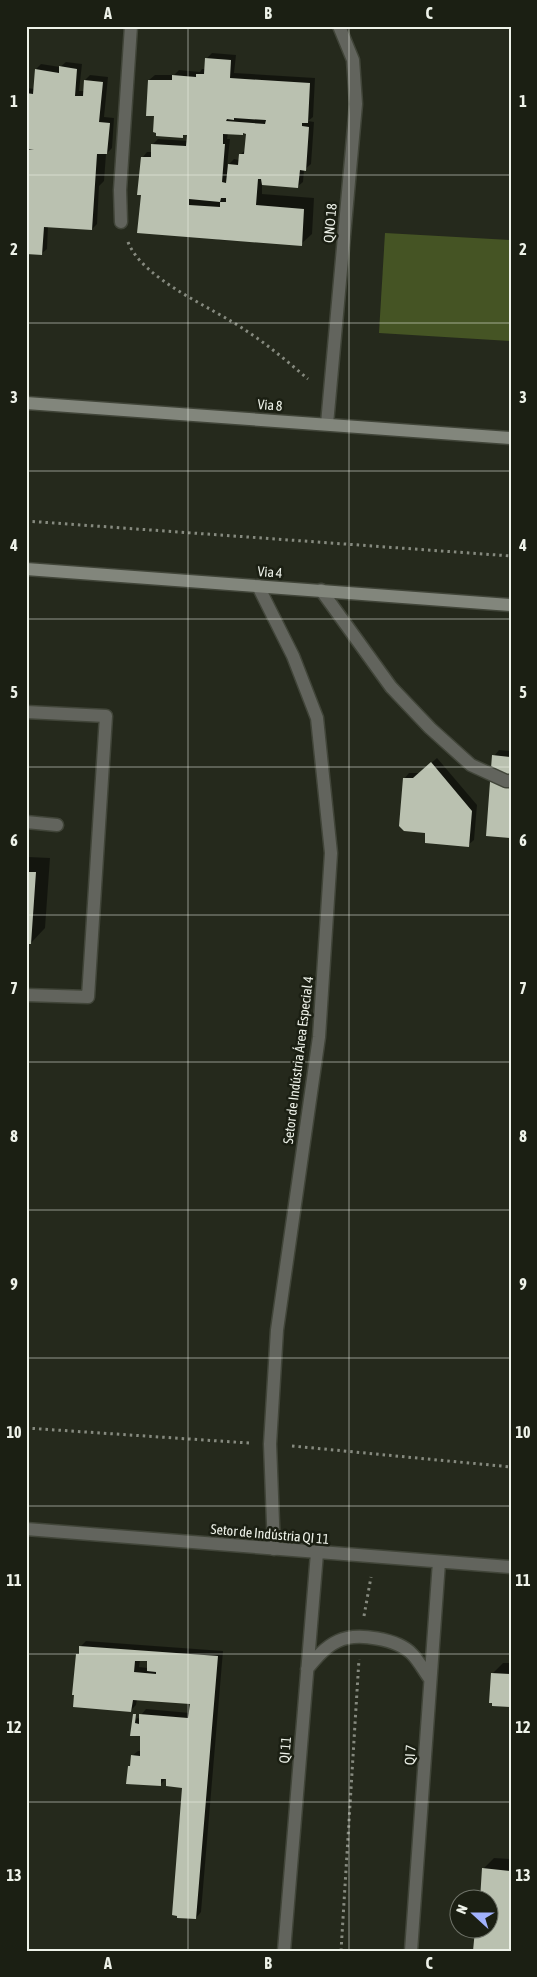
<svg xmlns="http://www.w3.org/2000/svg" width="537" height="1977" viewBox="0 0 537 1977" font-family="'Asap Condensed',sans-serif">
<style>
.green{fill:#455424}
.shadow{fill:#0007;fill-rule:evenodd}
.building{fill:#bac1b0;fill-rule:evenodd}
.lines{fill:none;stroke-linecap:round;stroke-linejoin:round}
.lane-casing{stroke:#414539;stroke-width:15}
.street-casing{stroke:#414539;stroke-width:15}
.secondary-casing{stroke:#414539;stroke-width:15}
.path{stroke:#868a7f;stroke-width:3;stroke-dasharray:2.5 4;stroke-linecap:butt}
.lane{stroke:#62645d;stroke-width:12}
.street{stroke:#62645d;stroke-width:12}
.secondary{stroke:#82867c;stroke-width:12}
.grid{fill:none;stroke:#eef2e9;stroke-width:1;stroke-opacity:0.55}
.labels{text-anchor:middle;stroke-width:5;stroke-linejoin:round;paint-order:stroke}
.street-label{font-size:14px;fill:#eef2e9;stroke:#1b1f13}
.neatline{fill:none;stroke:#eef2e9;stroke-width:2}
.grid-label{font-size:16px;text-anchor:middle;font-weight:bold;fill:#eef2e9}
</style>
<rect width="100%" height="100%" fill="#25291c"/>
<path class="green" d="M385 233 511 240V341L379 333Z"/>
<path class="shadow" d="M212 53 236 55 234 73 315 78 313 117 308 121 314 122 311 164 304 170 303 182 297 187 262 184V194L314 198 312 234 301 244 219 240 142 194V158L147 152H152L153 144 158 139 188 141V134H185L183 136 155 115 149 80 155 75H174L179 70 200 72 202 69H206V59ZM247 132 246 149 240 155 239 160 234 159 227 166 230 139H227L228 133Z
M66 62 82 64 79 91H84L85 80 90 75 108 77 104 117 114 118 112 148 106 154 104 181 99 186 97 224 92 229 48 226 47 249 41 254 26 253V88L35 89 36 69 41 64 60 67Z
M499 750 511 751V836L494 756Z
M437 758 477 805 474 840 468 845 426 832 404 779 409 773H420Z
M26 847H29V857L50 858 45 928 31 943H26Z
M86 1641 223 1651 201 1912 196 1918 183 1786 167 1777 160 1785 129 1767 132 1764V1756L138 1751H141V1735L131 1734 132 1724 137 1718 140 1719 141 1715 146 1709 190 1713 191 1703 137 1699 136 1705 131 1710 78 1655 80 1653 81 1646ZM140 1660H149L148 1668 139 1667Z
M503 1663H511V1706L492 1674Z
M494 1858 511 1859V1951H474L476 1930H490V1900L483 1869Z"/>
<path class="building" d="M205 58 231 60 230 78 310 83 308 123H302V126L309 127 306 171 300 170 298 188 262 185 261 179H258L256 205 304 209 302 246 137 233 141 195H137L141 157H151V144L186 146 187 135H183V138L156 136V133L153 132 154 116H146L148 80H172V75L196 77V74H204ZM234 118 266 120 265 124 226 121 227 119 234 120ZM243 133 246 134 244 154H239L238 165 228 164 226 183 222 182 225 144H223V134L243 135ZM221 198H226V202H220V207L189 205V199L220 202Z
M59 66 77 69 75 96H83L84 80 103 82 99 122 110 123 107 154H97L92 230 44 227 42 255 26 254V150H34L26 149V93L33 94 35 69 59 73Z
M492 755 511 757V838L486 836Z
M431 762 472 811 469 847 425 843V833L404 831 399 826 403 778H413Z
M26 872H36L31 944H26Z
M79 1646 218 1656 196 1919 177 1918V1916L172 1915 182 1788 166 1786V1779H161V1786L126 1784 128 1766H130L131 1755 140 1756V1736H130L133 1714H136L135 1723 139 1724V1714L188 1718 190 1704 133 1700 131 1712 73 1707 74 1695H72L76 1654H79ZM135 1661H147V1671L156 1672V1674L134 1672Z
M491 1673 511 1674V1707L492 1706V1703H489Z
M482 1868 511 1871V1951H473L475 1930H490V1900H480Z"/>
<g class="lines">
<g class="lane-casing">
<path id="lane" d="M258 586 293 656 317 718 331 853 319 1037 277 1330 270 1444 274 1549
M321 590 391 687 430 728 471 765 506 781H511
M26 712 106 716 88 997 26 995
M26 822 57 825"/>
</g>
<g class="street-casing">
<path id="street" d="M121 222 120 190 131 26
M327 424 356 104 353 60 339 26
M26 1529 511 1567
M307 1669C316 1658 325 1647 338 1641 357 1632 398 1639 412 1654 419 1661 424 1671 430 1679
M284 1951 317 1553
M411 1951 439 1562"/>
</g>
<g class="secondary-casing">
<path id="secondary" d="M26 403 511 438
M26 569 511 605"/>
</g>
<path class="path" d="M128 242C143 280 212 307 245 330 267 344 288 362 308 379
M26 521 511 556
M26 1428 249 1443
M292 1446 511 1467
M364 1616 371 1577
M341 1951 359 1659"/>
<use href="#lane" class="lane"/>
<use href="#street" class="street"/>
<use href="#secondary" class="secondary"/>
</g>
<path class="grid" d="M188 26V1951M349 26V1951M26 175H511M26 323H511M26 471H511M26 619H511M26 767H511M26 915H511M26 1062H511M26 1210H511M26 1358H511M26 1506H511M26 1654H511M26 1802H511"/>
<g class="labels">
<g class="street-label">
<text transform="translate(330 223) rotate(-85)" y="5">QNO 18</text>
<text transform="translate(270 405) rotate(4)" y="5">Via 8</text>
<text transform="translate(270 572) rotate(4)" y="5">Via 4</text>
<text transform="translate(298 1060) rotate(-83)" y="5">Setor de Indústria Área Especial 4</text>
<text transform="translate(270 1534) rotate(5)" y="5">Setor de Indústria QI 11</text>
<text transform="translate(285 1750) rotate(-85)" y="5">QI 11</text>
<text transform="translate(410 1755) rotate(-86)" y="5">QI 7</text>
</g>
</g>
<rect width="537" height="1977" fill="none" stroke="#1b1f13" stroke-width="55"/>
<g transform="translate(474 1914) rotate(291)"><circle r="24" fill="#1b1f13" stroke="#6f7369"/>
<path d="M0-4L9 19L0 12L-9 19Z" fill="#a1b2fd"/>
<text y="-8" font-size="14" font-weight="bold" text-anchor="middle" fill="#eef2e9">N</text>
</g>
<rect x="28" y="28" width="482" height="1922" class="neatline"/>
<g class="grid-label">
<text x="108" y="19">A</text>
<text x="268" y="19">B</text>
<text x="429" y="19">C</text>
<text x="14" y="107">1</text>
<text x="523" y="107">1</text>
<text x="14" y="255">2</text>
<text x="523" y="255">2</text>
<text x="14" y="403">3</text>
<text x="523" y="403">3</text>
<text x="14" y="551">4</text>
<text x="523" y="551">4</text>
<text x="14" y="698">5</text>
<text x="523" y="698">5</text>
<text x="14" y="846">6</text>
<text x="523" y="846">6</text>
<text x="14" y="994">7</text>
<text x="523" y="994">7</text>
<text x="14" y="1142">8</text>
<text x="523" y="1142">8</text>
<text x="14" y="1290">9</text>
<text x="523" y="1290">9</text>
<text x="14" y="1438">10</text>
<text x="523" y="1438">10</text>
<text x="14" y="1586">11</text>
<text x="523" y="1586">11</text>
<text x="14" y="1733">12</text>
<text x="523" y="1733">12</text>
<text x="14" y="1881">13</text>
<text x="523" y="1881">13</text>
<text x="108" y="1969">A</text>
<text x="268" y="1969">B</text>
<text x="429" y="1969">C</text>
</g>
</svg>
